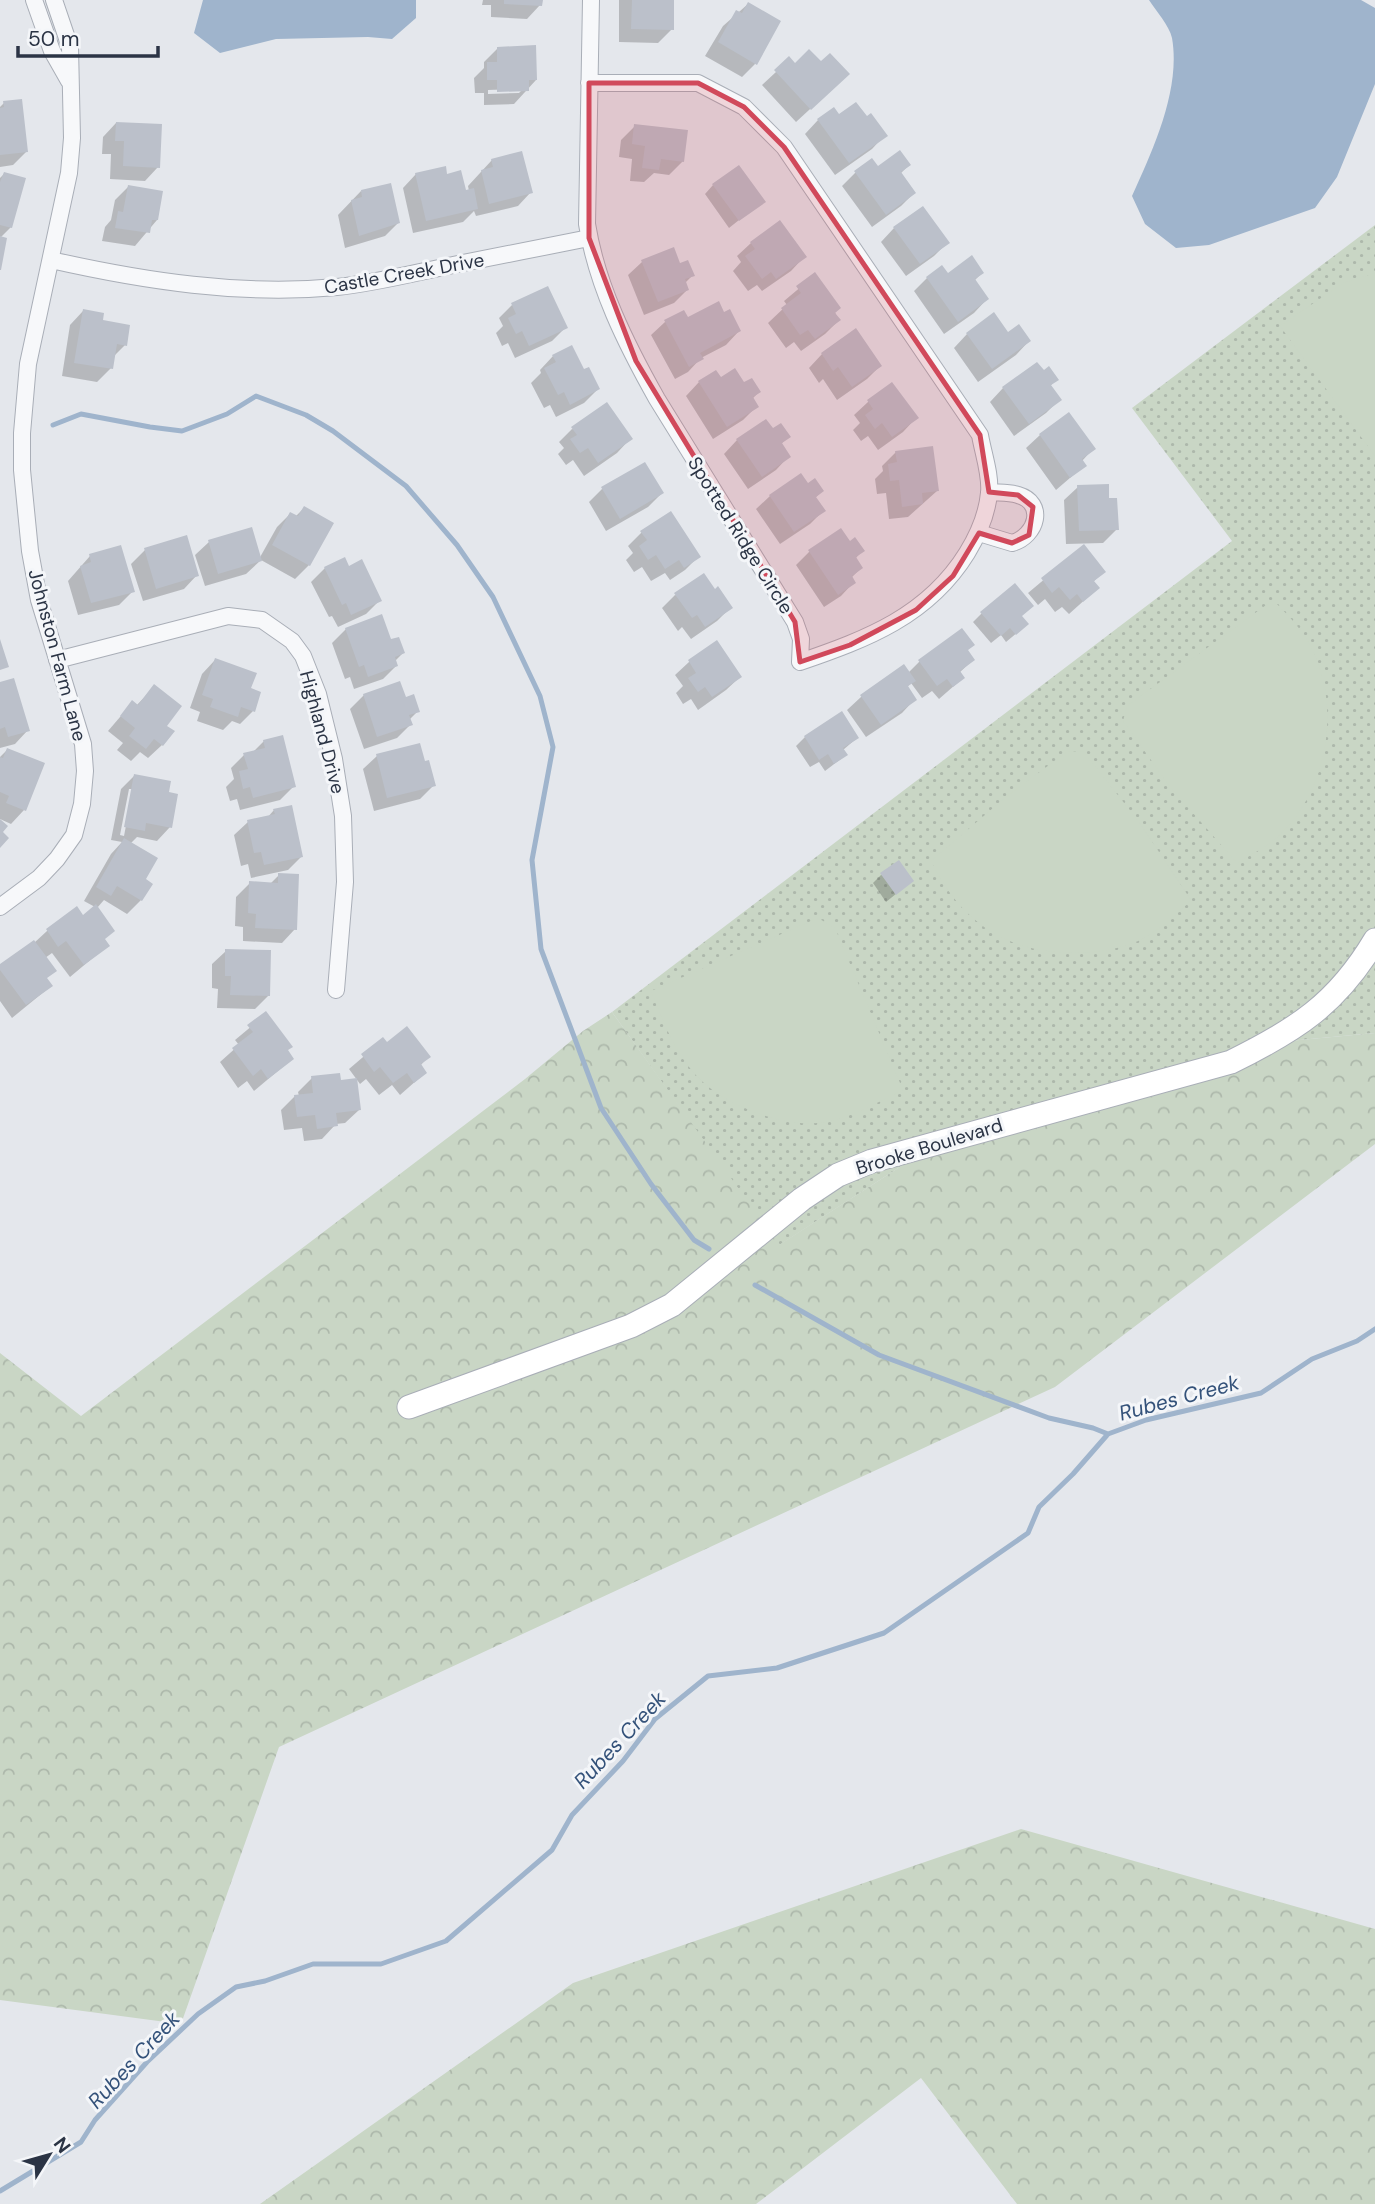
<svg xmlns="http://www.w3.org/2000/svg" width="1375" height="2204" viewBox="0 0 1375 2204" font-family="'DM Sans',sans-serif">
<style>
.grass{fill:url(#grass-dots)}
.forest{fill:url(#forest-crowns)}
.pitch{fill:#c9d6c5}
.water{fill:#9fb4cc}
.shadow{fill:#0003;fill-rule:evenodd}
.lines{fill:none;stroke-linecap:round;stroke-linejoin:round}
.stream{stroke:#9fb4cc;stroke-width:5}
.building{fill:#bbc0ca}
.street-casing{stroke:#a9aeb7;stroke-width:18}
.secondary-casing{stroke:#a9aeb7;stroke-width:25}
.street{stroke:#f7f8fa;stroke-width:16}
.secondary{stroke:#fff;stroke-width:23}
.marked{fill:#d1495b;fill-opacity:0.2;stroke:#d1495b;stroke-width:5;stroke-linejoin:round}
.labels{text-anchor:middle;stroke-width:6;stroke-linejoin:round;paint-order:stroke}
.street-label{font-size:19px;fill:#2b3445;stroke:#f4f6f9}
.water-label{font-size:21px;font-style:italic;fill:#34527a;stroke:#f4f6f9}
</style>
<defs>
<pattern id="grass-dots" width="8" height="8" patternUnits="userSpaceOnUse" patternTransform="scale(1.75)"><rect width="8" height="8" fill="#c9d6c5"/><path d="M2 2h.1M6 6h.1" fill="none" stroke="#adb8ab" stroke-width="1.8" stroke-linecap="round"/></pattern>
<pattern id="forest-crowns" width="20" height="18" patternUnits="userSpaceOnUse" patternTransform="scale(1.75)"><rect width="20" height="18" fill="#c9d6c5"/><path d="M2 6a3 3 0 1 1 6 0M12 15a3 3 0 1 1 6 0" fill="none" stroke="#adb8ab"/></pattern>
</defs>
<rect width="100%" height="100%" fill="#e4e7ec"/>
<path class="grass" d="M1375 225V1033L1266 1043 923 1152 778 1246 612 1012 1232 541 1132 408Z"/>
<path class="forest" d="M612 1012 779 1245 923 1152 1266 1043 1375 1033V1144L1055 1387 279 1747 181 2024 0 2000V1353L81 1416 525 1079 583 1031Z
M1021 1829 1375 1929V2204H1017L921 2078 756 2204H260L573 1983Z"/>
<path class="pitch" d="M1375 273V456L1280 326 1343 283Z
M1273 600C1286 613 1301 628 1310 645 1343 706 1328 795 1274 840 1263 849 1249 856 1237 863L1171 788 1123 721 1127 706Z
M1068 751 1084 752 1139 822 1191 900C1177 914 1163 927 1146 937 1124 949 1098 953 1074 953 1006 953 960 921 931 861L1006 797Z
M818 918 835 928 903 1090C879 1102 844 1121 818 1123 798 1125 778 1120 760 1114 692 1090 676 1055 651 991Z"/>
<path class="water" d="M203 0H416V18L392 39 368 37 276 39 220 53 194 33Z
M1149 0H1361L1375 8V84L1337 177 1315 208 1209 245 1176 248 1145 224 1132 196C1153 150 1181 89 1172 38 1169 25 1156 11 1149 0Z"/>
<path class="shadow" d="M483 0H541L540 5 527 19 491 17V5H482Z
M619 0H672V29L658 43 619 42Z
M748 4 755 64 742 77 705 56 723 26Z
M497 49 536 80 514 104 484 105V93H475L474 78 484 68V62ZM523 89 519 93 488 94V90Z
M821 64 834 87 796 122 762 85 776 72 795 65Z
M4 103 26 152 13 165 0 167V107Z
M838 117 885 135 872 149 835 175 805 134 818 120Z
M116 123 158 167 145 181 110 179 111 154H102L103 137Z
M635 126 683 161 669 175 654 173 644 182 630 181 632 159 619 157 621 140Z
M492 160 531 192 518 206 476 216 474 211 463 222 413 233 403 188 416 174 446 176 464 192 469 191 468 186Z
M909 165 900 174 914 193 901 206 872 227 842 186 855 173Z
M4 174 11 227 0 238V267V178Z
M713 185 763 201 729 228 705 194Z
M128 187 157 220 135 246 102 241 105 227 111 220 115 200Z
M361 191 398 223 385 236 345 248 338 215Z
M780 223 804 257 791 271 762 291 757 285 748 291 733 271 741 262 737 256 751 243Z
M894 228 947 243 934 256 906 276 881 242Z
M642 262 679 266 693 275 685 283 687 290 674 303 644 315 628 275Z
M982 273 974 281 987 299 974 313 944 334 914 291 927 278Z
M815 275 839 320 825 334 801 351 794 342 786 348 768 323 787 305 784 301Z
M512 305 566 327 552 341 515 358 508 343 502 346 496 333 503 326 499 318Z
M83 311 101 322 125 345 113 357 111 368 97 382 62 376 70 325Z
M723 314 739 331 726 345 701 358 688 372 675 379 651 335 665 322Z
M967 334 1008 335 1029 341 1016 355 978 382 954 348Z
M822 354 880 366 867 379 837 400 823 379 819 383 809 368Z
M553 356 583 372 598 389 584 403 556 417 550 405 544 408 531 383 541 373 540 370Z
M1037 364 1043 372 1057 379 1050 386 1059 400 1046 413 1014 436 990 402 1003 388Z
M720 379 743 385 759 392 752 399 757 406 743 420 713 439 686 396 699 382Z
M892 384 916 418 903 432 878 450 868 436 861 441 853 430 860 423 854 415 868 402Z
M1069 414 1093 449 1082 461 1085 465 1056 490 1026 448 1040 435Z
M572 429 630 439 617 453 584 476 573 460 566 465 558 454 564 448 559 442Z
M773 430 788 437 781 444 789 456 776 470 748 489 724 454 737 440Z
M896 452 937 491 908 517 889 519 886 493 877 494 875 479 883 471 882 466Z
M807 485 822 491 815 498 823 511 810 524 780 544 756 509 770 496Z
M1078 487 1108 500 1117 529 1103 543 1066 544 1064 500Z
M602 489 662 493 648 507 606 531 589 502Z
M304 508 309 565 295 579 261 560 246 574 205 586 195 555 209 542 259 559 277 527 290 514 295 517Z
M642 532 699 556 685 570 670 580 665 573 651 581 642 567 634 572 626 560 633 553 628 546Z
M849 544 862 551 855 559 861 568 851 578 854 582 841 596 824 607 796 565 809 552Z
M1084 546 1103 572 1093 582 1098 588 1069 614 1062 607 1055 612 1045 599 1038 605 1028 593Z
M145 550 197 575 184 589 143 601 131 564Z
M90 556 133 591 119 605 78 615 68 581Z
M325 568H348L380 600 366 614 338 627 332 616 329 617 311 582Z
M675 595 730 608 717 621 691 639 682 627 678 631 662 608Z
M982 613 1021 617 1018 632 1006 642 1001 635 991 643 973 622Z
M346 629 390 642 403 653 395 661 396 666 383 679 354 689 350 677 345 679 332 643Z
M962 631 966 651 973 660 959 673 963 678 939 699 932 691 922 698 911 683 907 687 915 699 902 713 866 737 847 710 861 697 904 667 908 673 919 662Z
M716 643 740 677 726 690 698 710 691 699 683 704 676 693 683 686 675 675 689 662Z
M215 660 249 690 253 711 240 724 232 721 223 730 197 721 200 712 190 708 202 674Z
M0 684 28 730 15 744 0 748Z
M154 687 165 726 162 745 148 758 140 752 131 761 117 750 123 743 108 731 132 703 136 706Z
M364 695 418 711 409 720 411 724 397 738 364 749 350 709Z
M805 737 857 738 843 750 846 755 825 771 819 762 810 767 796 746Z
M264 741 294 786 280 800 240 810 237 799 230 801 226 787 234 779 231 768 244 755 252 753Z
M7 750 24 810 11 824 0 819V757Z
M377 756 434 785 420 799 374 811 363 769Z
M134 776 167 794 170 827 157 841 137 837 130 844 143 880 150 884 141 900 127 914 104 900 97 908 103 940 107 946 70 977 52 953 45 958 46 979 51 986 12 1018 0 1001V966L34 943 47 931 76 909 82 917 95 907 84 901 111 854 122 842 111 840 121 789ZM129 789H133L124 836 120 835Z
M274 810 302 856 288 870 251 878 248 864 241 866 234 835 248 822 267 818Z
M279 875 295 929 282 943 243 941V927L235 926 236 897 250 883 270 884Z
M881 875 912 881 886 902 873 883Z
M226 951 269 995 255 1009 217 1008 218 989 212 988V964Z
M266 1014 292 1059 254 1091 247 1081 238 1088 220 1062 239 1045 235 1040Z
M383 1040 386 1044 428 1057 420 1066 425 1073 400 1095 392 1085 379 1095 366 1079 360 1084 349 1069Z
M312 1078 339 1082 359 1110 345 1123 336 1124 322 1139 304 1141 302 1128 284 1130 281 1110 295 1096H299L298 1092Z"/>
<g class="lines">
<path class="stream" d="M53 425 81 414 150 427 182 431 227 414 256 396 306 415 333 431 406 486 457 545 493 597 540 696 553 747 532 860 541 949 601 1108 651 1184 694 1240 709 1249
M755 1285 879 1355 1049 1418 1093 1428 1108 1434
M0 2191 81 2142 95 2120 147 2062 198 2014 236 1987 265 1981 313 1964H381L446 1941 552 1850 572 1815 623 1761 655 1719 708 1676 777 1668 884 1633 1028 1533 1039 1507 1073 1474 1108 1434 1146 1420 1261 1393 1312 1359 1357 1341 1375 1329"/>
</g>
<path class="building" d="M504 0H543L542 6 504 4Z
M632 0H674V30L631 29Z
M748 2 781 21 757 65 718 42 736 10 742 13Z
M536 45 537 80H529V91L497 92V80H487V62H497V47Z
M809 49 821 61 830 53 850 74 811 110 774 70 789 56 795 63Z
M22 99 28 152 0 155V108L4 107 3 101Z
M856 102 867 116 871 113 888 136 849 163 817 119 834 107 839 114Z
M116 122 162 124 160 168 123 166 124 141H115Z
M634 124 688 130 684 162 661 159 659 170 642 168 645 146 632 144Z
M900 150 911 165 901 172 916 193 886 215 854 171 872 158 878 166Z
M522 151 533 193 489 204 481 170 493 167 491 159Z
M739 165 766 202 739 221 712 184Z
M446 166 447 174 461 170 466 190 474 188 478 209 426 221 415 173Z
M4 172 26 178 12 228 0 225V182Z
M391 183 400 223 359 236 351 200 362 197 361 190Z
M128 185 163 191 158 220H152L150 233 115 228 118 211 123 212Z
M923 206 950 243 920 264 893 227Z
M780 220 807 257 776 279 771 272 762 279 745 256 755 249 750 242Z
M0 236 7 238 1 270H0Z
M674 247 680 263 688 260 695 276 685 279 689 290 658 302 641 260Z
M972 255 984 273 975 279 989 299 958 322 926 277 942 265 948 273Z
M815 272 841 308 835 313 841 320 815 339 808 330 800 335 781 308 801 293 796 286Z
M548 286 568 328 529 346 522 331 516 334 508 318 516 314 511 303Z
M719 301 724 312 730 309 741 331 700 353 704 359 689 367 664 320 684 310 688 317Z
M83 309 104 313 103 320 130 325 127 346 117 344 113 369 74 363Z
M994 312 1008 332 1019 324 1031 341 992 369 966 333Z
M856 328 882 366 852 387 838 367 833 371 821 353Z
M572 345 584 369 589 367 600 389 570 405 564 392 558 395 544 368 556 362 552 355Z
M1037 362 1044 370 1049 366 1059 380 1051 385 1062 400 1029 424 1002 387Z
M735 368 744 382 752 378 761 392 753 397 759 407 727 427 698 381 716 370 721 377Z
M892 382 919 418 892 437 882 423 875 429 865 415 873 409 867 400Z
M607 402 633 439 598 463 588 448 580 453 570 439 577 435 571 427Z
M1069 412 1096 449 1082 459 1087 466 1070 478 1039 434Z
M766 419 773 428 781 423 791 437 782 443 791 457 762 477 736 439Z
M933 446 939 491 922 493 923 504 902 507 899 480 890 481 888 464 897 462 895 451Z
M645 462 664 493 620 519 601 487Z
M801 473 808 483 815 478 824 491 816 497 826 511 794 532 769 495Z
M1109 484V498H1117L1119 530 1079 531 1077 485Z
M304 506 334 523 310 566 272 545 290 512 298 516Z
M671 511 701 557 684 568 679 560 665 569 656 555 648 560 639 546 647 540 640 531Z
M252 527 262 561 218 574 208 540Z
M841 528 850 541 855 537 865 551 856 557 863 568 852 576 856 583 838 595 808 550Z
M187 535 199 576 156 589 144 548Z
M1084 544 1106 572 1094 581 1100 588 1083 602 1077 594 1070 600 1059 587 1052 593 1041 578Z
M121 545 135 592 91 603 80 566 91 562 89 554Z
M345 557 349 566 362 559 382 601 351 615 346 603 342 605 324 567Z
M704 573 715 589 718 586 733 608 705 627 697 615 692 618 674 593Z
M1015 583 1034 606 1022 616 1029 624 1016 635 1010 628 1001 636 980 612Z
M382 614 391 639 399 637 405 653 395 657 398 666 368 677 364 665 359 667 345 628Z
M962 628 975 645 968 650 975 660 960 671 965 678 953 687 947 679 937 686 918 660Z
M0 639 9 667 0 670Z
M717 640 742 677 712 697 705 687 698 692 688 678 696 673 688 660Z
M215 658 257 673 251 688 261 692 255 712 241 707 238 717 210 707 213 699 202 695Z
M904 664 916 681 908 686 917 700 881 725 860 695Z
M14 678 30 731 8 737 5 727 0 729V682Z
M400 681 406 697 414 694 420 712 409 715 413 725 377 737 363 694Z
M154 684 182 706 167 726 175 731 163 746 154 739 146 749 129 736 135 728 120 716 132 700 138 705Z
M842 711 859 738 843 748 848 755 834 764 828 754 819 760 804 736Z
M283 735 296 787 253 798 250 787 243 789 239 771 248 769 243 753 265 748 263 740Z
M420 743 425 761 429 760 436 786 387 798 376 754Z
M7 748 45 763 26 811 6 803 9 796 0 792V757L3 758Z
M134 774 171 781 169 792 178 794 172 828 146 823 145 831 124 827Z
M292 805 303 857 264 865 261 852 254 853 247 820 275 814 273 809Z
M0 819 8 826 3 832 9 838 0 848Z
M124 838 158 858 146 879 153 884 142 901 117 886 111 896 96 887Z
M899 860 914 881 896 895 880 873Z
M278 873 299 874 297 930 255 928 256 914 248 913 249 881 278 883Z
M96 904 115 931 105 939 110 946 84 965 66 941 58 947 46 929 77 906 83 915Z
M34 940 57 971 47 978 53 986 26 1005 0 970V964Z
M225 949 271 950 270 996 230 995 231 976H225Z
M266 1011 293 1047 288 1050 294 1059 268 1079 261 1069 253 1076 232 1048 253 1032 247 1025Z
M407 1026 431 1057 421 1064 427 1073 414 1083 407 1073 393 1083 380 1067 374 1072 361 1054 383 1037 387 1042Z
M340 1073 341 1080 357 1078 361 1110 336 1113 338 1126 317 1129 315 1115 297 1117 294 1095 313 1093 311 1076Z"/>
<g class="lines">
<g class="street-casing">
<path id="street" d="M34 0 52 51 69 81
M589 83H698L744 107 784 147 980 435C983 453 991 475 989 493 987 515 978 535 967 553 928 616 867 639 800 662L801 639 795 622 657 399C626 344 597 286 587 224L591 0
M51 260C144 281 241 296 337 287 376 283 414 273 453 265 498 256 544 247 589 238
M979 533 1012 543C1037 536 1046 503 1018 495 1009 492 998 493 989 492
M57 660 228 616 262 620 292 641 303 656 318 694 334 759 343 816 345 882 336 990
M0 907 39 878 57 859 74 835 82 804 85 771 83 744 39 600 30 551 22 470V433L28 364 69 173 72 138 70 47 54 0"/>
</g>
<g class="secondary-casing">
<path id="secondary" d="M409 1407 631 1326 672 1305 802 1199 838 1175 872 1161 1231 1062C1296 1030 1337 1004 1375 940"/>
</g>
<use href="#street" class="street"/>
<use href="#secondary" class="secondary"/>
</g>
<path class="marked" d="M589 83H698L744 107 784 147 980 435 989 492 1018 495 1033 507 1029 535 1012 543 979 533 953 576 916 610 850 645 800 662 795 622 636 361 589 238Z"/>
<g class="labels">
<g class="street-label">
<text transform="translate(404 273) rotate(-10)" y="7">Castle Creek Drive</text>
<text transform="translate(741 535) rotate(58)" y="7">Spotted Ridge Circle</text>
<text transform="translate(58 655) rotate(75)" y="7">Johnston Farm Lane</text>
<text transform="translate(323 732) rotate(75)" y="7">Highland Drive</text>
<text transform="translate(929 1146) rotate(-17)" y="7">Brooke Boulevard</text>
</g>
<g class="water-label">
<text transform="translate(1179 1398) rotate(-15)" y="7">Rubes Creek</text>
<text transform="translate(620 1740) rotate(-47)" y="7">Rubes Creek</text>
<text transform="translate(134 2060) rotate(-47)" y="7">Rubes Creek</text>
</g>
</g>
<g transform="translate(49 2155) rotate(53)" stroke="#f4f6f9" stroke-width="5" paint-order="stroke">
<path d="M0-5L12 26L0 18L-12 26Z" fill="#2b3445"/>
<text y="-10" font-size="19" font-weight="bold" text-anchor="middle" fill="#2b3445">N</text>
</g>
<path d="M18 46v10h140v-10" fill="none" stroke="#2b3445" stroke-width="3.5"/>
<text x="28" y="46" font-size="21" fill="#2b3445" stroke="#f4f6f9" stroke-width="5" paint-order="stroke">50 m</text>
</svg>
